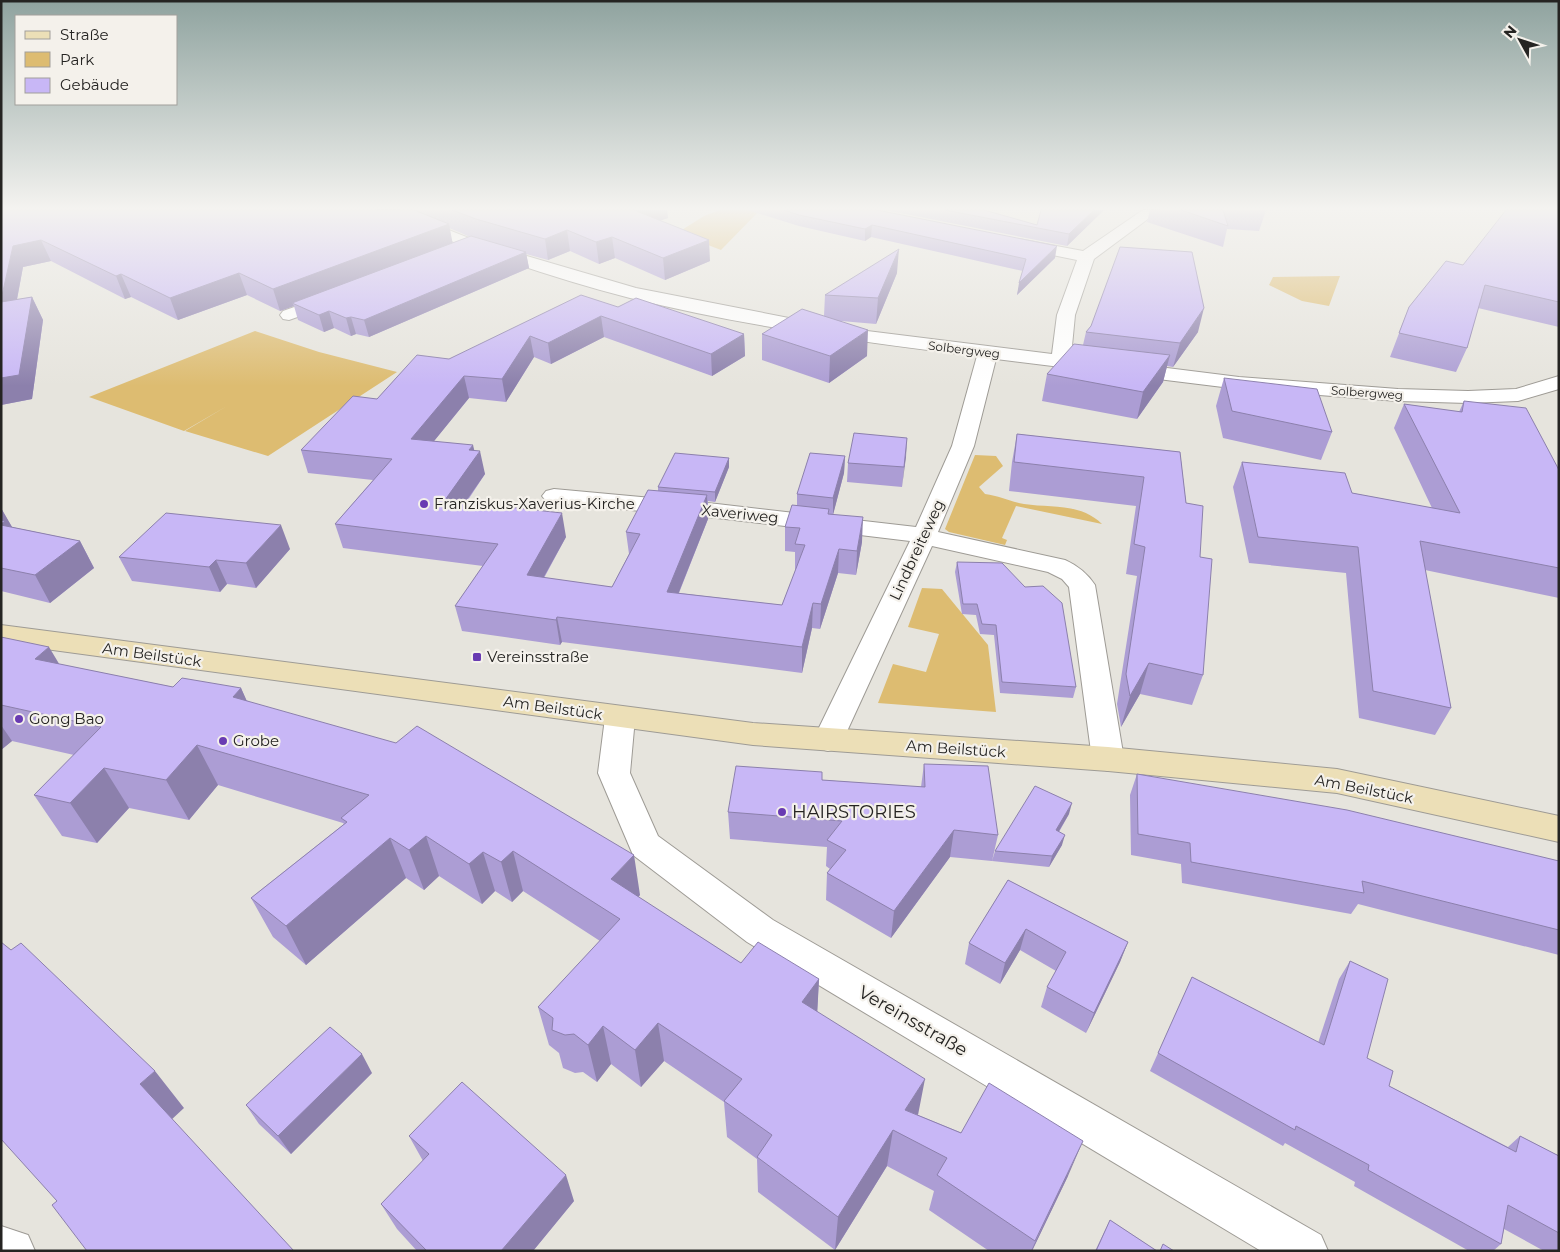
<svg xmlns="http://www.w3.org/2000/svg" width="1560" height="1252" viewBox="0 0 1560 1252" font-family="Montserrat,sans-serif">
<style>
.green{fill:#ddbc71}
.lines{fill:none;stroke-linecap:round;stroke-linejoin:round}
.street-casing{stroke:#9e9b95;stroke-width:2}
.secondary-casing{stroke:#9e9b95;stroke-width:2}
.street{fill:#fff;fill-rule:evenodd}
.secondary{fill:#ecdfb7;fill-rule:evenodd}
.wall{fill:#ac9dd4;fill-rule:evenodd}
.shaded-wall{fill:#8c80ac}
.building{fill:#c8b7f6;stroke:#8c80ac}
.poi-dot{fill:#693bb2;stroke:#f4f1eb;stroke-width:2}
.labels{text-anchor:middle;stroke-width:4.5;stroke-linejoin:round;paint-order:stroke}
.far-street-label{font-size:12px;fill:#252422;stroke:#f4f1eb}
.poi-label{font-size:15px;fill:#252422;stroke:#f4f1eb;text-anchor:start}
.street-label{font-size:15px;fill:#252422;stroke:#f4f1eb}
.near-poi-label{font-size:18px;fill:#252422;stroke:#f4f1eb;text-anchor:start}
.near-street-label{font-size:18px;fill:#252422;stroke:#f4f1eb}
</style>
<rect width="100%" height="100%" fill="#e6e4dd"/>
<path class="green" d="M720 210H760L721 250 677 233 704 216Z
M1340 276 1329 306 1302 301 1269 285 1273 277Z
M255 331 319 352 397 372 268 456 185 431 227 406 184 431 89 397Z
M975 455 996 456 1003 466 979 487 985 494C1000 496 1011 502 1024 504 1051 508 1081 503 1102 524L1016 506 1002 538 1007 540 1005 545 949 532 945 529Z
M922 588 942 589 988 645 996 712 878 703 893 664 926 672 939 634 908 627Z"/>
<g class="lines">
<g class="street-casing">
<path id="street" d="M377 210H398L479 242 636 288 835 327 1052 354 1057 315 1077 260 1013 247 1011 244 1013 241 1019 239 1083 251 1143 210H1160L1094 259 1075 315 1071 356 1239 377 1398 389 1468 391 1516 389 1559 376V389L1518 401 1468 403 1398 401 1239 389 996 359 974 446 938 532 1065 560C1078 566 1087 573 1095 585L1124 759 1119 767 1108 771 1097 767 1092 759 1069 587 1062 579 1048 572 932 546 843 740 839 748 828 751 817 748 813 740 910 541 717 518 554 503 546 501 542 496 546 491 554 489 717 504 916 527 952 446 977 356C861 342 744 326 630 298 544 276 461 246 379 213Z
M331 294 337 295 340 299 337 303 289 320 283 319 280 315 283 311Z
M620 707 631 710 635 718 630 773 658 836 773 920 1321 1235 1328 1251H1261L747 942 633 855 598 773 605 718 609 710Z
M1 1226 28 1235 35 1251H1Z"/>
</g>
<g class="secondary-casing">
<path id="secondary" d="M1 625 753 723 1108 747 1337 769 1559 816V842L1337 793 1108 771 753 745 1 643Z"/>
</g>
<use href="#street" class="street"/>
<use href="#secondary" class="secondary"/>
</g>
<path class="wall" d="M1 210H667L668 218 660 220 710 261 665 280 615 258 599 264 570 251 548 260 526 254 529 268 369 337 356 334 351 336 334 328 324 332 298 320 294 306 280 311 247 295 178 320 131 297 125 299 51 261 23 267 17 300 32 297 43 320 32 399 1 405ZM449 228 459 232 470 237 452 243Z
M747 210H877L1055 258 1017 295 1023 271 871 237 865 241 799 226Z
M885 210H984L1037 225 1041 210H1104L1067 246Z
M1150 210H1266L1259 231 1227 229 1223 247 1147 222Z
M1559 210V327L1478 308 1467 348 1456 372 1390 357 1409 307 1463 265Z
M897 273 876 324 841 321 867 356 829 383 762 360V334L824 316 825 295Z
M618 307 744 334 745 356 712 376 604 337 551 364 534 357 506 402 469 398 434 441 474 450 485 474 466 503 566 537 544 578 612 587 629 554 626 532 658 491V487L729 458V467L715 502 708 501V519L679 593 782 605 796 569H795V552L785 551V527L797 505V494L845 456 844 473 833 514 862 542 856 575 838 573 820 629 812 628 802 673 562 642 560 645 462 631 455 606 483 566 343 548 335 524 373 480 308 473 301 450 377 399 449 359Z
M1091 326 1198 332 1173 367 1167 366 1163 382 1137 419 1042 401 1047 374 1083 345 1086 332Z
M1224 378 1332 432 1321 460 1223 438 1216 406Z
M1464 401 1559 470V598L1425 570 1451 708 1435 735 1359 718 1346 573 1249 563 1233 487 1242 462 1352 493 1432 508 1394 428 1404 404 1459 412Z
M1017 434 1180 452 1186 503 1200 557 1203 675 1192 705 1140 694 1121 727 1117 704 1137 576 1126 574 1136 506 1009 491 1012 462Z
M907 438 902 487 847 482 848 463Z
M1 508 12 527 80 541 94 568 50 603 1 591Z
M290 549 256 588 227 584 220 592 132 581 119 557Z
M957 562 1076 687 1073 698 1000 693 994 635 980 634 976 615 962 614 955 572Z
M1 637 58 664 173 687 241 688 246 700 640 895 638 897 741 963 819 979 817 1011 918 1115 1068 1176 1032 1251H989L929 1210 934 1191 887 1166 835 1250 758 1192 757 1159 727 1137 724 1102 664 1061 641 1087 611 1064 597 1082 583 1072 575 1073 563 1068 559 1053 549 1045 538 1007 600 941 523 891 512 902 495 891 482 904 439 876 424 890 406 878 306 965 273 937 251 898 344 824 343 823 218 785 189 820 129 808 97 843 62 836 34 795 74 755 12 741 1 750Z
M924 764 998 835 992 861 950 857 891 938 826 900 827 873 830 869 826 866 827 847 730 839 728 812 822 780 921 787Z
M1137 774 1559 861V955L1358 904 1351 914 1182 883 1181 864 1131 855 1130 795Z
M1069 814 1059 832 1062 845 1049 867 992 861 995 851Z
M1008 880 1128 942 1120 962 1086 1033 1041 1007 1047 987 1056 971 1020 950 1000 984 965 964 969 943Z
M1350 961 1367 1058 1389 1086 1508 1147 1520 1136 1559 1156V1251H1544L1504 1229 1501 1244 1493 1251H1469L1354 1186 1355 1182 1285 1143 1283 1146 1150 1071 1192 977 1318 1043 1339 979Z
M372 1073 291 1154 259 1124 246 1105Z
M409 1136 574 1201 533 1251H417L397 1229 381 1204 423 1161Z
M1110 1220 1157 1251H1095Z"/>
<path class="shaded-wall" d="M631 210H667L668 218 633 230Z
M1094 210H1104L1067 246 1069 234Z
M449 224 453 245 292 303 294 306 280 311 273 289Z
M872 225 871 237 865 241V229Z
M567 230 570 251 548 260 545 239Z
M612 237 615 258 599 264 596 242Z
M41 240 51 261 23 267 12 325 1 303V300L13 246Z
M709 240 710 261 665 280 663 258Z
M1057 246 1055 258 1017 295 1019 283Z
M899 249 897 273 876 324 878 298Z
M526 252 529 268 369 337 364 320Z
M239 273 247 295 178 320 170 298Z
M121 274 131 297 125 299 116 276Z
M32 297 43 320 32 399 1 405V378Z
M1204 308 1198 332 1173 367 1180 343Z
M329 311 334 328 324 332 319 315Z
M601 316 604 337 551 364 548 343Z
M351 317 356 334 351 336 346 318Z
M868 330 867 356 829 383 830 356Z
M744 334 745 356 712 376 711 354Z
M530 336 534 357 506 402 502 379Z
M1170 355 1163 382 1137 419 1143 392Z
M464 376 469 398 417 462 411 439Z
M907 438 906 457 902 487 904 467Z
M473 445 476 457 480 451 485 474 450 524 445 500 469 450Z
M845 456 844 473 833 515V498Z
M729 458V467L715 502V492Z
M707 495 708 519 669 617 667 592Z
M1 508 12 527 1 536Z
M562 513 566 537 531 600 527 575Z
M863 517 862 542 856 575 857 551Z
M281 525 290 549 256 588 246 563Z
M80 541 94 568 50 603 35 575Z
M839 549 838 573 820 629 821 604Z
M216 560 227 584 220 592 209 567Z
M813 603 812 628 802 673V647Z
M557 617 562 642 560 645 556 620Z
M49 647 73 687 35 659Z
M1149 663 1140 694 1121 727 1130 696Z
M241 688 259 728 233 697Z
M1 725 12 741 1 750Z
M197 745 218 785 189 820 166 780Z
M104 768 129 808 97 843 70 803Z
M1072 803 1069 814 1053 841 1056 830Z
M954 830 950 857 891 938 894 911Z
M1065 835 1062 845 1049 867 1052 856Z
M426 836 439 876 424 890 409 850Z
M390 838 406 878 306 965 286 926Z
M513 851 523 891 512 902 501 862Z
M483 852 495 891 482 904 469 864Z
M634 855 640 895 618 918 611 879Z
M1026 929 1020 950 1000 984 1005 963Z
M1128 942 1120 962 1086 1033 1094 1013Z
M819 979 817 1018 802 1002Z
M658 1023 664 1061 641 1087 635 1050Z
M603 1026 611 1064 597 1082 588 1045Z
M362 1054 372 1073 291 1154 278 1136Z
M155 1071 184 1108 170 1121 140 1084Z
M925 1079 918 1115 905 1110Z
M893 1130 887 1166 835 1250 838 1217Z
M1083 1141 1068 1176 1032 1251H1031Z
M566 1175 574 1201 533 1251H501Z"/>
<path class="building" d="M1 210H414L449 224 273 289 239 273 170 298 121 274 116 276 41 240 13 246 1 300Z
M452 210H634L709 240 663 258 612 237 596 242 567 230 545 239 476 219Z
M784 210H877L1057 246 1019 283 1026 259 872 225 865 229 799 215Z
M945 210H984L1037 225 1041 210H1094L1069 234Z
M1181 210H1223L1228 226Z
M1506 210H1559V302L1485 285 1467 348 1399 333 1409 307 1446 261 1463 265Z
M471 236 526 252 364 320 351 317 346 318 329 311 319 315 292 303Z
M1120 247 1192 252 1204 308 1180 343 1086 332 1091 326Z
M899 249 878 298 825 295Z
M581 295 618 307 636 298 744 334 711 354 601 316 548 343 530 336 502 379 464 376 411 439 473 445 469 450 480 451 445 500 562 513 527 575 612 587 640 534 626 532 648 490 707 495 667 592 782 605 805 545 795 544 800 528 785 527 792 505 829 509 828 514 863 517 857 551 839 549 821 604 813 603 802 647 557 617 556 620 455 606 498 544 335 524 392 459 301 450 353 396 377 399 417 355 449 359Z
M32 297 19 375 1 378V302Z
M802 309 868 330 830 356 762 334Z
M1074 344 1170 355 1143 392 1047 374Z
M1224 378 1317 389 1332 432 1232 411Z
M1464 401 1526 408 1559 470V568L1420 541 1451 708 1373 691 1358 547 1258 537 1242 462 1345 473 1352 493 1460 513 1404 404 1462 412Z
M854 433 907 438 904 467 848 463Z
M1017 434 1180 452 1186 503 1203 506 1200 557 1212 559 1203 675 1149 663 1130 696 1126 674 1145 547 1134 544 1144 477 1014 462Z
M675 453 729 458 715 492 658 487Z
M810 453 845 456 833 498 797 494Z
M166 513 281 525 246 563 216 560 209 567 119 557Z
M1 520 5 521 1 524Z
M1 525 80 541 35 575 1 568Z
M957 562 1002 563 1025 587 1043 586 1062 603 1076 687 1002 682 996 625 982 624 977 604H963Z
M1 637 49 647 35 659 173 687 182 678 241 688 233 697 396 743 417 726 634 855 611 879 741 963 758 942 819 979 802 1002 925 1079 905 1110 961 1133 989 1083 1083 1141 1035 1241 937 1175 947 1158 893 1130 838 1217 757 1157 772 1135 724 1101 742 1079 658 1023 635 1050 603 1026 588 1045 574 1034 565 1035 552 1030 553 1018 538 1007 620 919 513 851 501 862 483 852 469 864 426 836 409 850 390 838 286 926 251 898 347 822 341 818 369 795 197 745 166 780 104 768 70 803 34 795 101 727 1 705Z
M924 764 988 766 998 835 954 830 894 911 827 873 846 850 827 840 842 821 728 812 736 766 822 772V780L925 787Z
M1137 774 1347 810 1559 861V930L1362 881 1364 893 1191 862 1190 843 1138 834Z
M1035 786 1072 803 1056 830 1065 835 1052 856 995 851Z
M1008 880 1128 942 1094 1013 1047 987 1066 952 1026 929 1005 963 969 943Z
M1 942 11 950 21 943 155 1071 140 1084 294 1251H87L52 1205 57 1201 1 1139Z
M1350 961 1388 979 1367 1058 1393 1071 1389 1086 1516 1152 1520 1136 1559 1156V1233L1508 1205 1501 1244 1368 1170 1369 1165 1296 1126 1295 1130 1158 1053 1192 977 1324 1045Z
M330 1027 362 1054 278 1136 246 1105Z
M462 1082 566 1175 501 1251H427L381 1204 429 1154 409 1136Z
M1110 1220 1157 1251H1096Z
M1163 1244 1174 1251H1160Z"/>
<linearGradient id="sky" x2="0" y2="1"><stop stop-color="#8fa39f"/><stop offset="0.54" stop-color="#f4f3f0"/><stop offset="1" stop-color="#f4f3f0" stop-opacity="0"/></linearGradient>
<rect width="1560" height="386" fill="url(#sky)"/>
<g class="poi-dot">
<circle cx="424" cy="504" r="5"/>
<rect x="472" y="652" width="10" height="10" rx="2.5"/>
<circle cx="19" cy="719" r="5"/>
<circle cx="223" cy="741" r="5"/>
<circle cx="782" cy="812" r="5"/>
</g>
<g class="labels">
<g class="far-street-label">
<text transform="translate(964 350) rotate(7)" y="4">Solbergweg</text>
<text transform="translate(1367 393) rotate(4)" y="4">Solbergweg</text>
</g>
<g class="poi-label">
<text x="434" y="509">Franziskus-Xaverius-Kirche</text>
<text x="487" y="662">Vereinsstraße</text>
<text x="29" y="724">Gong Bao</text>
<text x="233" y="746">Grobe</text>
</g>
<g class="street-label">
<text transform="translate(740 514) rotate(6)" y="5">Xaveriweg</text>
<text transform="translate(917 550) rotate(-65)" y="5">Lindbreiteweg</text>
<text transform="translate(152 655) rotate(8)" y="5">Am Beilstück</text>
<text transform="translate(553 708) rotate(8)" y="5">Am Beilstück</text>
<text transform="translate(956 749) rotate(4)" y="5">Am Beilstück</text>
<text transform="translate(1364 789) rotate(11)" y="5">Am Beilstück</text>
</g>
<g class="near-poi-label">
<text x="792" y="818">HAIRSTORIES</text>
</g>
<g class="near-street-label">
<text transform="translate(913 1021) rotate(30)" y="6">Vereinsstraße</text>
</g>
</g>
<rect width="1560" height="1252" fill="none" stroke="#252422" stroke-width="5"/>
<rect x="15" y="15" width="162" height="90" fill="#f4f1eb" stroke="#a19f9b"/>
<rect x="25" y="31" width="25" height="8" fill="#ecdfb7" stroke="#a19f9b"/>
<text x="60" y="40" font-size="15" fill="#252422">Straße</text>
<rect x="25" y="52" width="25" height="15" fill="#ddbc71" stroke="#a19f9b"/>
<text x="60" y="65" font-size="15" fill="#252422">Park</text>
<rect x="25" y="78" width="25" height="15" fill="#c8b7f6" stroke="#a19f9b"/>
<text x="60" y="90" font-size="15" fill="#252422">Gebäude</text>
<g transform="translate(1520 40) rotate(310)" stroke="#f4f1eb" stroke-width="4" paint-order="stroke">
<path d="M0-4L9 19L0 12L-9 19Z" fill="#252422"/>
<text y="-8" font-size="14" font-weight="bold" text-anchor="middle" fill="#252422">N</text>
</g>
</svg>
